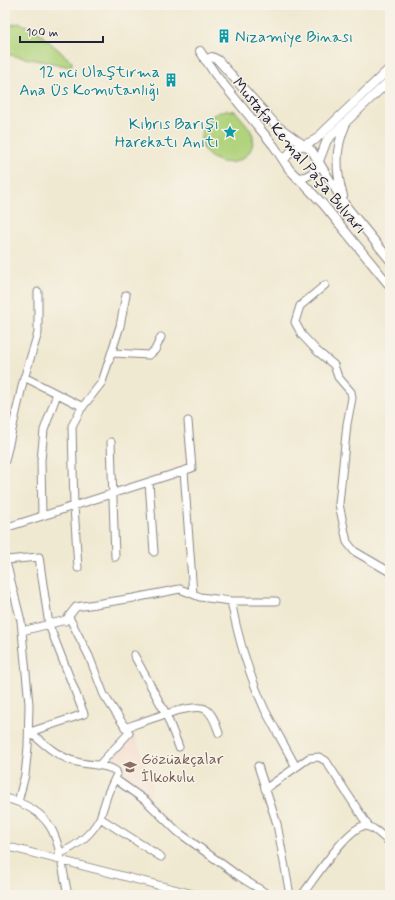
<svg xmlns="http://www.w3.org/2000/svg" width="395" height="900" viewBox="0 0 395 900" font-family="Mynerve,sans-serif">
<style>
.built{fill:#f4d3c1}
.green{fill:#b1d37b;stroke:#6a7a5b}
.lines{fill:none;stroke-linecap:round;stroke-linejoin:round}
.minor-casing{stroke:#898686;stroke-width:9}
.major-casing{stroke:#898686;stroke-width:10}
.minor{stroke:#fff;stroke-width:7}
.major{stroke:#fff;stroke-width:8}
.labels{text-anchor:middle;stroke-width:3;stroke-linejoin:round;paint-order:stroke}
.culture-label{font-size:16px;fill:#0d838f;stroke:#f7f3e8;text-anchor:end}
.street-label{font-size:16px;fill:#22223b;stroke:#f7f3e8}
.education-label{font-size:16px;fill:#785e54;stroke:#f7f3e8;text-anchor:start}
</style>
<rect width="100%" height="100%" fill="#f7f3e8"/>
<filter id="ink" filterUnits="userSpaceOnUse"><feTurbulence type="fractalNoise" baseFrequency=".025" numOctaves="2"/><feDisplacementMap in="SourceGraphic" scale="8" xChannelSelector="R" yChannelSelector="G"/><feConvolveMatrix kernelMatrix="1 2 1 2 8 2 1 2 1" color-interpolation-filters="sRGB"/></filter>
<filter id="wash" filterUnits="userSpaceOnUse"><feTurbulence type="fractalNoise" baseFrequency=".012" numOctaves="4" result="noise"/><feDisplacementMap in="SourceGraphic" scale="16" xChannelSelector="R" yChannelSelector="G"/><feGaussianBlur stdDeviation="0.9" result="paint"/><feColorMatrix in="noise" values="0 0 0 0 0 0 0 0 0 0 0 0 0 0 0 0 0 1.4 0 .05"/><feComposite in="paint" operator="in"/></filter>
<g filter="url(#wash)">
<rect width="100%" height="100%" fill="#f0e9d1"/>
<path class="built" d="M134 734 153 785 150 796 142 795 119 778 122 775 120 771 107 763Z"/>
<path class="green" d="M20 23 36 30 72 62 71 67 5 54V29L10 25Z
M226 110 235 111C241 118 251 128 253 136 254 141 252 147 250 151 234 175 194 159 202 131 205 118 215 113 226 110Z"/>
</g>
<g filter="url(#ink)">
<g class="lines">
<g class="minor-casing">
<path id="minor" d="M325 285 300 306 295 322 302 335 317 351 334 365 338 377 351 392 352 398 347 424 339 504 347 542 354 551 390 572
M113 353 149 355 155 350 161 337
M24 377 83 407
M111 442 115 557
M5 461 23 382 38 333V292
M184 471 193 594
M149 482 154 552
M42 516 41 460 44 430 57 394
M5 528 192 468 188 421
M5 558 21 621 29 704 28 747 25 775 18 802
M6 560 39 557 49 625 84 714 30 732
M78 568 74 506 72 426 81 409 102 382 120 326 126 295
M231 601C238 638 249 675 265 710 275 729 286 748 296 767
M65 621 76 607 134 598 180 589 200 597 231 601H276
M22 631 70 619 89 656 104 695 129 733 100 764
M134 655 166 714 179 747
M125 728C139 723 193 702 205 709 213 713 216 725 219 733
M30 732C44 744 59 758 77 762 91 766 103 763 116 771L117 774 108 793 100 818 161 857
M258 766 277 824 290 895
M115 779 146 801 178 832 240 877 269 895
M265 789 309 758 319 757 326 761 369 827
M5 798C62 813 57 846 68 895
M5 846 197 895
M59 854C77 846 91 835 100 818
M159 895 168 888
M302 895C313 881 349 825 365 826 375 827 383 837 390 843"/>
</g>
<g class="major-casing">
<path id="major" d="M200 51 215 74 274 146 289 169 323 204 390 286
M205 60 212 57 218 60 276 125 312 151 346 206 390 260
M284 160 292 150 315 140 390 68
M297 178 305 177 311 174 316 169 327 140 390 80
M343 196C336 173 335 148 345 126"/>
</g>
<use href="#minor" class="minor"/>
<use href="#major" class="major"/>
</g>
</g>
<defs>
<g id="building-bare" transform="scale(1.08)"><path d="M-4-6H4V6H1V3H-1V6H-4ZM-2.5-4.3h1.7v1.8h-1.7ZM.8-4.3h1.7v1.8H.8ZM-2.5-1h1.7V.8h-1.7ZM.8-1h1.7V.8H.8Z" fill="#0f9aa8" stroke="#f7f3e8" stroke-width="2.5" paint-order="stroke"/></g>
<g id="sight-bare" transform="scale(1.08)"><path d="M0-6L1.8-2.2L6-1.7L2.9 1.2L3.7 5.4L0 3.3L-3.7 5.4L-2.9 1.2L-6-1.7L-1.8-2.2Z" fill="#0f9aa8" stroke="#f7f3e8" stroke-width="2.5" paint-order="stroke"/></g>
<g id="school-bare" transform="scale(1.08)"><path d="M0-5L7-2L0 1L-7-2ZM-4 1L0 2.5L4 1V4Q0 6-4 4Z" fill="#8d6e63" stroke="#f7f3e8" stroke-width="2.5" paint-order="stroke"/></g>
</defs>
<g fill-rule="evenodd">
<use href="#building-bare" x="224" y="36"/>
<use href="#building-bare" x="171" y="80"/>
<use href="#sight-bare" x="230" y="132"/>
<use href="#school-bare" x="130" y="767"/>
</g>
<g class="labels">
<g class="culture-label">
<text x="235" y="42" text-anchor="start">Nizamiye Binası</text>
<text x="160" y="77">12 nci Ulaştırma<tspan x="160" dy="18">Ana Üs Komutanlığı</tspan></text>
<text x="219" y="129">Kıbrıs Barışı<tspan x="219" dy="18">Harekatı Anıtı</tspan></text>
</g>
<g class="street-label">
<text transform="translate(300 155) rotate(50)" y="6">Mustafa Kemal Paşa Bulvarı</text>
</g>
<g class="education-label">
<text x="141" y="764">Gözüakçalar<tspan x="141" dy="18">İlkokulu</tspan></text>
</g>
</g>
<rect width="395" height="900" fill="none" stroke="#f7f3e8" stroke-width="20"/>
<path d="M20 36v6h83v-6" fill="none" stroke="#22223b" stroke-width="2"/>
<text x="26" y="36" font-size="12" fill="#22223b" stroke="#f7f3e8" stroke-width="3" paint-order="stroke">100 m</text>
</svg>
